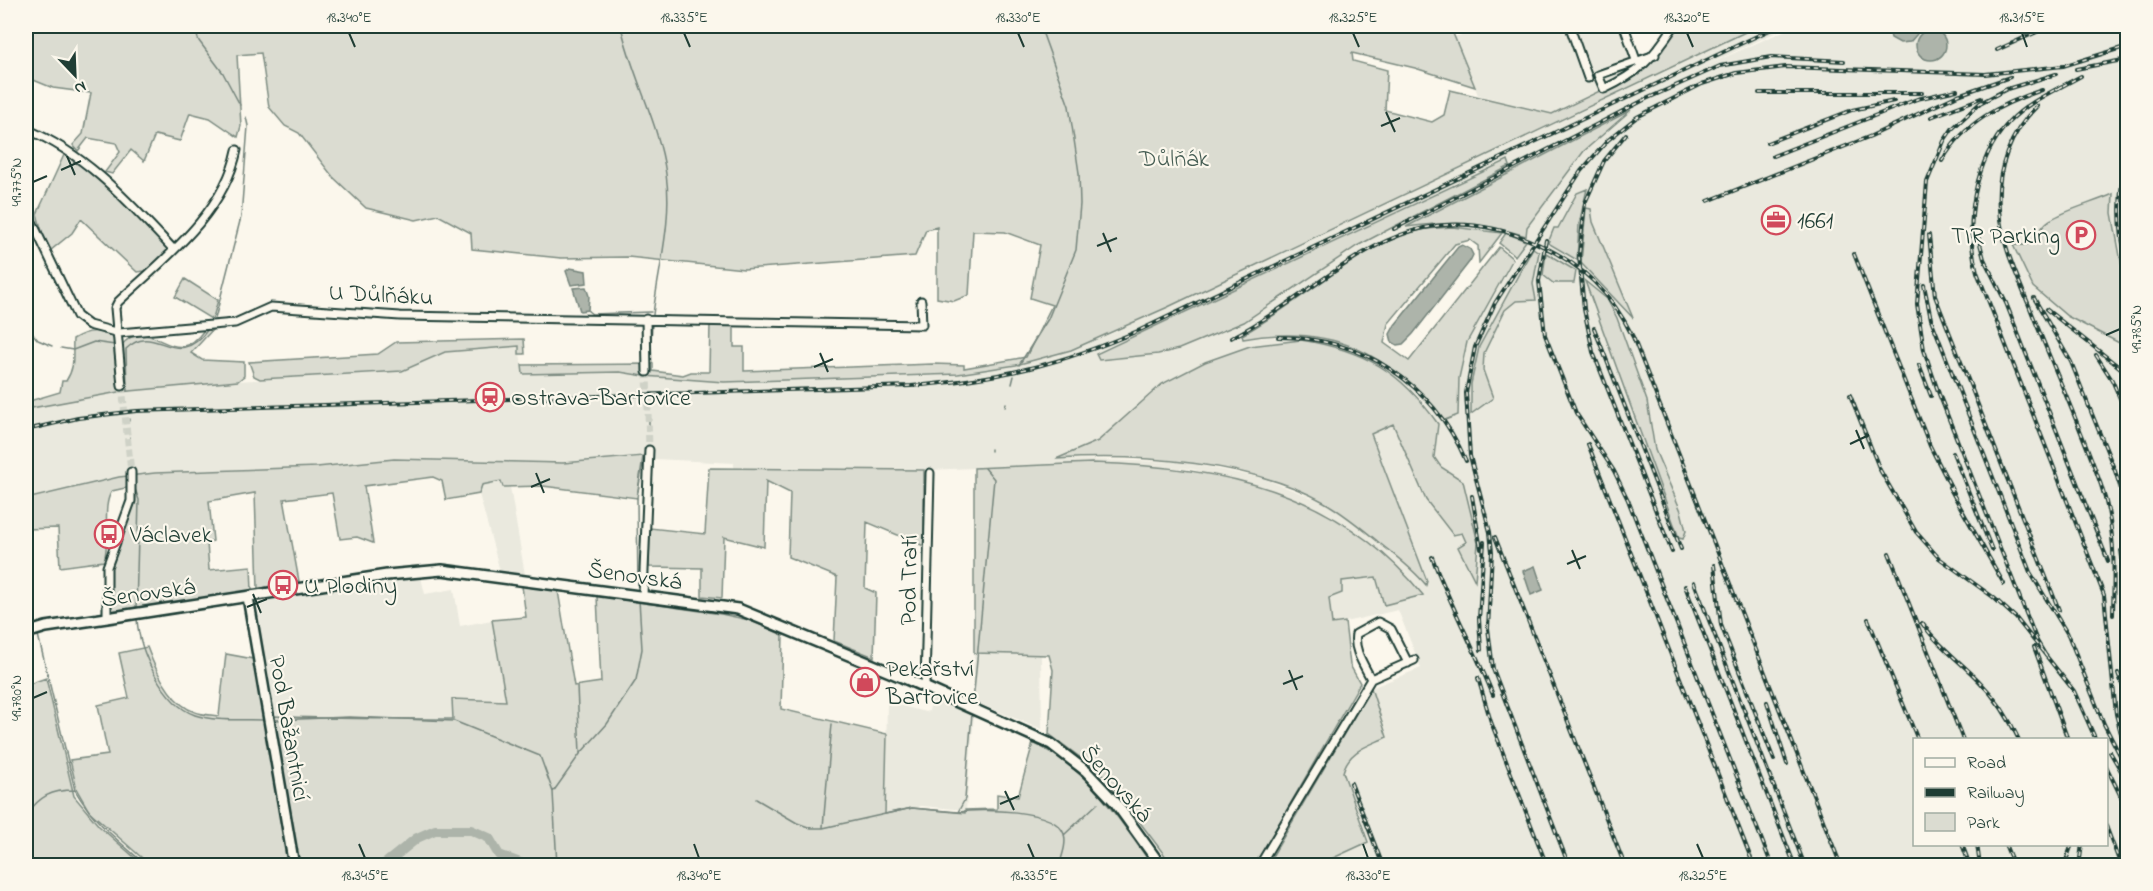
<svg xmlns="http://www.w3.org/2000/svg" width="2153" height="891" viewBox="0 0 2153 891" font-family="'Indie Flower',sans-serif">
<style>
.built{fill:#eae9de;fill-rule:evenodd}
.green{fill:#dbdcd1;stroke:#7d8c82;stroke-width:1.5}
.water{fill:#adb4aa;stroke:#74847b;stroke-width:1.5}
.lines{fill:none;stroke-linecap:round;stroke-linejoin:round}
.stream{stroke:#74847b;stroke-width:1.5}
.river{stroke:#adb4aa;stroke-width:10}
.street-tunnel{stroke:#cfd2c7;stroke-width:7;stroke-dasharray:7 3.5;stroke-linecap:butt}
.street-casing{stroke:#1f3d34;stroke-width:11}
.secondary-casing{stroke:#1f3d34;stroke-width:14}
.street{stroke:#fbf7ec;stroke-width:7}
.secondary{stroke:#fbf7ec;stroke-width:9}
.rail-casing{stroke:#1f3d34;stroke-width:4}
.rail{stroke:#fbf7ec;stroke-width:1.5;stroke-dasharray:4.5;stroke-linecap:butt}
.ticks{fill:none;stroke:#1f3d34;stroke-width:2}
.labels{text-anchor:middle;stroke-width:4.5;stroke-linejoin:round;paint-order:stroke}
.park-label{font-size:24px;fill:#455d53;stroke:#fbf7ec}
.poi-label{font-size:24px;fill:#1f3d34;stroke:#fbf7ec;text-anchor:start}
.street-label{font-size:24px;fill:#1f3d34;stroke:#fbf7ec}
.neatline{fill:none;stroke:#1f3d34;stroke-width:2}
.ticks-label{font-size:15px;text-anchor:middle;fill:#1f3d34}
</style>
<rect width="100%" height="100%" fill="#fbf7ec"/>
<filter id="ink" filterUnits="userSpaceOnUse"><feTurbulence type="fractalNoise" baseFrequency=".0167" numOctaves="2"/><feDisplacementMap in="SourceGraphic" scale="12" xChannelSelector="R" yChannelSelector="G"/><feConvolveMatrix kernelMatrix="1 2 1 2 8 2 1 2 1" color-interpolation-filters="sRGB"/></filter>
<g filter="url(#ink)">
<path class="built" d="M1488 26H1627L1643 71 1553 114 1478 95 1455 37Z
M1758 26H1789L1703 67 1795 26H2127V865H1318L1368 842 1343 772 1346 761 1353 753 1387 737 1371 688 1421 668 1398 610 1332 625 1329 598 1341 581 1377 577 1384 604 1423 595 1377 549 1329 514 1192 469 1092 463 882 472 734 470V463L655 459 652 456 563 463 394 459 26 499V409L119 392 238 381 402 371 445 352 519 346 523 374 620 372 644 376 724 382 934 376 999 368 1053 355 1111 334ZM1628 112 1584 151 1527 227 1526 236 1472 223 1409 227ZM1508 160 1510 166 1357 246 1244 322 1179 349 1158 354H1097ZM1453 227 1488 229 1525 241 1467 342 1459 378 1458 415 1445 420 1422 393 1392 367 1370 353 1340 341 1302 335 1243 339 1242 335 1273 318 1374 249ZM1301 340 1337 346 1368 358 1421 399 1438 424 1434 457 1441 467 1463 481 1478 543 1475 579 1459 548 1466 542 1462 532 1426 500 1393 424 1371 434 1427 581 1426 584 1414 570 1347 516 1321 501 1262 478 1183 462 1058 459 1098 441 1162 384ZM1914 740H2106V844H1914Z
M502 481 503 487H510L525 575 500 571 479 494 482 485Z
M421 578 425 594 454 589 460 626 492 620 507 701 452 699 454 719 349 717 323 720 274 716 261 644 259 605 261 601Z
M974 653 1041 655 1042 729 972 701Z
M932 697 974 715 966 810 922 806 885 814 887 702 925 712 929 711Z"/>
<path class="green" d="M26 26H1450L1475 87 1415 68 1352 53 1353 61 1387 70 1385 110 1432 122 1444 115 1450 90 1552 114 1631 76 1674 26H1758L1168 307 1071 350 1016 365 958 374 724 382 644 376 620 372 523 374 522 365 653 364V371L683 375 691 372H709L710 324H734V347H744V371L933 364 964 365V368L1026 357 1052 305 1030 298 1040 245 1005 232 973 231 969 295 954 301 937 298V227L926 230 915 256 744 269 628 257 561 258 472 249 471 233 438 215 416 220 366 208 333 177 299 133 285 126 269 107 261 53 237 55 241 126 238 137 210 118 190 113 180 141 155 135 144 161 131 150 112 174 105 172 120 152 116 143 88 138 78 151 73 145 83 134 91 93 53 88 26 77Z
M1631 110 1584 151 1527 227 1526 236C1479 222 1455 221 1406 227Z
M64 155C83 158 146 227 165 244L168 252 145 271 137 272 81 219 72 233 51 250 43 235 37 214Z
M1508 160 1510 166 1357 246 1244 322 1179 349 1158 354 1099 360 1096 354Z
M1587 189 1579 224 1577 260 1548 243 1554 228H1558L1577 193Z
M2113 194 2112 213 2127 294V347L2067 316 2033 287 2013 245C2041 248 2033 231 2050 220 2068 209 2093 203 2113 194Z
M1586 208 1591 209 1593 222 1633 318 1581 263Z
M1453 227 1502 233 1479 263 1478 246 1470 240 1455 244 1388 324 1384 343 1409 361 1499 247 1513 259 1467 342 1459 378 1458 415 1445 420C1386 353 1335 323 1243 339L1242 335C1294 307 1350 254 1403 235 1419 229 1436 228 1453 227Z
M1506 233 1526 241 1515 256 1499 243Z
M1533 248 1539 252 1533 284 1536 300 1516 301 1505 310 1484 353 1483 370 1493 398 1471 414V384L1479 347Z
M1546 253 1576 271 1574 283H1553L1543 275Z
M185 279 218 300 213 318 211 319 175 297Z
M1585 281 1607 299 1617 318 1647 401 1655 450 1681 511 1686 531 1683 539 1679 538Z
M214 328 191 353 202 360 244 362V376L238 381 119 392 26 409V402L60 392 62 381H66C76 366 72 356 73 339 87 330 103 328 115 340L118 380 125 379 121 346C151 310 173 375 204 330Z
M524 339 525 354H519V346L445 352 402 371 260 379 254 376 249 362 378 354 396 342Z
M1301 340C1364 350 1401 371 1438 424L1434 457 1441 467 1463 481 1478 543 1475 581 1458 547 1466 542 1462 533 1453 535 1426 500 1393 424 1371 434 1427 581 1426 585C1413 569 1398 558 1382 545 1363 529 1345 514 1324 502 1250 461 1138 454 1056 459L1098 441 1162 384 1205 362 1250 346Z
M643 456 637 498 543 486 503 487 501 481 482 485 479 494 446 500 442 481 433 477 364 486 373 543 357 537 340 539 332 493 284 499 299 581 284 579 283 583 258 589 255 493 209 501 213 541 207 543 209 570 251 566 252 591 110 611V567L135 493 125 488 112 491C101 507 111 537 104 561L60 567 58 528 26 529V499L119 477 155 473 317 467 394 459 563 463Z
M1092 463C1220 466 1338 490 1423 595L1384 605 1376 577 1342 581V593L1329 598 1332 624 1345 622 1350 665 1360 683 1255 865H1172L1105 776 1049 734 1053 670 1049 655 974 653V468Z
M709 468 924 470V546L867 522 865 588 876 593 874 657 834 641 837 577 788 557 790 493 766 481 764 547 724 537 722 598 702 596V568L649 567 650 528 705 534Z
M522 586 558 591 574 686 601 682 597 596 721 614 749 620 783 635 781 709 887 734 885 814 912 808 965 813V810L997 809V794L1018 797 1033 743C1087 767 1119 819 1152 865H299L274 716C334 720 393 718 453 719L452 699 506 701 492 620 526 617Z
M147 647C155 669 171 704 195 712 202 715 212 715 219 716L226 654 253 659 289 865H150L89 811 77 790 70 760 108 755 98 705 129 698 119 653Z
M46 678 74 796 99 826 143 865H26V685Z
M1371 688 1387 737C1368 746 1349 750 1343 772L1368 842 1318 865H1267Z"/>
<path class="water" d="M1888 26H1918L1917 34 1910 42 1900 43 1891 38Z
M1916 45a15 15 0 1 1 30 0a15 15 0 1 1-30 0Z
M1462 245 1470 249 1473 255 1470 261 1413 334 1403 344 1397 345 1392 342 1390 334 1395 325 1458 247Z
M570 268 586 271 587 283 571 285 566 271Z
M586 287 589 296 588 310 580 311 573 288Z
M1535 566 1543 590 1531 595 1523 571Z"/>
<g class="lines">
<path class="stream" d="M193 26 199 41 223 73 240 105
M621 26C632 76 659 123 666 174 673 221 658 269 653 315
M588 311 592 314 651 312
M215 319 241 217 248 126 246 117
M26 326 38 340 52 346
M61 348 73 350 94 342 115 345
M650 359 652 325
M1019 365 1048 319 1076 250 1080 204 1079 173 1069 106 1040 26
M1012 384 1014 376
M649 386V385
M127 391 126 349C156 319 175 375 209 328
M1005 407 1006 403
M129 419V421
M649 426V415
M130 437V444
M991 451V449
M134 486 139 500 136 609
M638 491 645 452
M637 498 638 593
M137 619C139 650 163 704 195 715 216 722 242 719 264 720
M38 635 75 790
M577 686 580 754
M973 702 994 479 985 468
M972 713 965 799 958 812C980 809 1055 808 1064 834 1067 844 1062 856 1059 866
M275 720 349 717 454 721 540 756 553 792 557 866
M553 792 580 754 607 724 636 680 642 649 639 600
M756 799 797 823 811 828H823L912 808 958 812
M26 815C40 796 51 790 75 790 93 822 120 842 147 866
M823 827 832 724
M1064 835 1098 803"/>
<path class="river" d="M380 866 386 863 417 838 435 830H471L489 838 499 855 528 866"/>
<path class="street-tunnel" d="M647 372 649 450
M122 386 131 472"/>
<g class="street-casing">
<path id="street" d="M1573 26 1571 30 1588 78
M1624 26 1636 60
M1655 55 1598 75 1604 89C1639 73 1653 58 1674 26
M26 129C87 154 129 202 174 250
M26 209 77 316 89 325 119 333 235 323 271 307 400 316 922 325 921 301
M646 319 647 372
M122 386 115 308 118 302C163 260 224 214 237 150
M643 595 649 450
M107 618V567L131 501V472
M1371 679C1364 665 1353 650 1356 634L1378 622 1391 629 1408 663
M925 687 930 473
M1259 866 1371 679 1414 660"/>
</g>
<g class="secondary-casing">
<path id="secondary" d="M248 597 294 866
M26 633 46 627 107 618 387 575 442 570 738 609 902 677 1051 744 1086 771 1115 802 1161 866"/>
</g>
<use href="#street" class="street"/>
<use href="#secondary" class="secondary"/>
<g class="rail-casing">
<path id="rail" d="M1997 50 2050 26
M2076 69 2128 59
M2062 86C2043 96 2024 106 2009 122 1974 160 1964 225 1977 272L2104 595 2116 714 2128 761
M2055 90 2081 76
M1759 93H1922
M2037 106C2010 133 1996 170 1999 209 2001 243 2017 276 2030 308 2053 367 2080 425 2101 485 2116 528 2114 570 2113 615
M1931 117 1981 98
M1626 134 1604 161 1585 203 1579 256 1584 309 1593 352 1672 552
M1767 143 1852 110 1894 101
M2128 155C2117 191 2118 231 2128 267
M1773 156 1917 99 1957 90
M1942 161C1964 122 2001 104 2042 90
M1708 201 1871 136 1958 95 2010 77
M1394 229 1646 99 1720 66 1771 57 1844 61
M1929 235 1935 296 2059 610
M1978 236 1984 259 2006 303 2108 561
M1546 240 1539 281 1545 335 1576 413 1614 471 1628 500 1772 866
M1854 254 1930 446 1954 493
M1924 285 1931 319 2030 572 2070 638
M2034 298 2071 362 2115 471 2128 511
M2046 309 2128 374
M1594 328 1681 549
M1278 337C1362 337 1432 382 1466 461
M1231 338C1340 282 1402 182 1538 244 1582 264 1612 294 1633 337L1841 866
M2096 355 2112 380 2128 417
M1919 365 1931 396
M1850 395 1880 470 1916 532 1939 558 1993 597 2016 618 2074 691 2096 740
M26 430 78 418 136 411 911 386C998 379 1060 365 1140 330L1778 26
M1588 444 1754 866
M1953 453 1992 550
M1949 487 2004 584
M1472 496 1481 549
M1495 537 1625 866
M2121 551 2128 594
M1889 553 1963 740
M1432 557C1450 604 1474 648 1493 695
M1714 565 1721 625 1774 760
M1694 582 1805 866
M1685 586 1795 866
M1868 619 1918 740
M1922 623C1938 646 1960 661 1979 681 1996 698 2009 718 2019 740
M2067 632 2104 724 2122 759
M2034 647 2068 740
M1481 650 1479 619 1484 542
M2046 656 2037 641 1939 394 1924 350 1917 304 1927 182 1944 141 1952 129 1980 103 2007 89 2056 74
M2118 673 2128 701
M1478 678 1491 722 1547 866
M1767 702 1787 764
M2110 752 2128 783
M2106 766 2128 811
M1351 783 1383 866
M2106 826 2121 866
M1962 844 1970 866
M1977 844 1980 866
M2005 844 2014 866
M1569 866 1493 669 1488 628 1492 552 1490 532 1470 456 1466 393 1475 347 1495 303 1581 171 1608 140 1637 117 1702 84 1736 73 1786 67 1985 74 2063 66 2128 46
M2064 866 2072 844
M2079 866 2082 844"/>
</g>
<use href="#rail" class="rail"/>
</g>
</g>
<path class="ticks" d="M349 33 355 47M684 33 690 47M1018 33 1024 47M1353 33 1359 47M1687 33 1693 47M2022 33 2027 47M1386 112 1395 132M1381 126 1400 118M67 156 75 175M61 170 81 161M33 182 47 176M1103 233 1111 252M1097 246 1117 238M2106 335 2120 329M820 353 828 372M814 367 833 359M1856 430 1864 449M1850 444 1869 435M536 473 544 493M531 487 550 479M1572 550 1580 569M1567 564 1586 556M253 594 261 613M247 607 267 599M1289 670 1297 690M1283 684 1303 676M33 698 47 692M1005 791 1014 810M1000 804 1019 796M359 844 365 858M694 844 699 858M1028 844 1034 858M1363 844 1368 858M1697 844 1703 858"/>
<defs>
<g id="office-ring" transform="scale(1.5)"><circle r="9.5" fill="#fbf7ec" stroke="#d1495b" stroke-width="1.5"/><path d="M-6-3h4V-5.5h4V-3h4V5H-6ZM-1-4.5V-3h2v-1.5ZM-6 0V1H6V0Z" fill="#d1495b"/></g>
<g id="parking-ring" transform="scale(1.5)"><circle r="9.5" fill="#fbf7ec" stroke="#d1495b" stroke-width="1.5"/><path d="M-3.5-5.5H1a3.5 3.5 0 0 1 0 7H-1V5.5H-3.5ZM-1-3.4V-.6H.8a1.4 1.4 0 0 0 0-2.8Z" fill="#d1495b"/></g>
<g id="station-ring" transform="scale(1.5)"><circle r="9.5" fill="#fbf7ec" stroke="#d1495b" stroke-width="1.5"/><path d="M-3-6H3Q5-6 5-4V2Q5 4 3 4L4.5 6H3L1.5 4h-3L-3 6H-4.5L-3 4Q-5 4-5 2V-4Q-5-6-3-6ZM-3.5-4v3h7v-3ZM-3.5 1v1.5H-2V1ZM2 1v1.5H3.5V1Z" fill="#d1495b"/></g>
<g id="bus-ring" transform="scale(1.5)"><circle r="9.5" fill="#fbf7ec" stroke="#d1495b" stroke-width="1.5"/><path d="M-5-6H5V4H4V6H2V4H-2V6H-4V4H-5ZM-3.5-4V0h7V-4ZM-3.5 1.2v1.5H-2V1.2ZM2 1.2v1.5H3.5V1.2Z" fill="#d1495b"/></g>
<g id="shop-ring" transform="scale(1.5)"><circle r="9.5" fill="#fbf7ec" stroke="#d1495b" stroke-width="1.5"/><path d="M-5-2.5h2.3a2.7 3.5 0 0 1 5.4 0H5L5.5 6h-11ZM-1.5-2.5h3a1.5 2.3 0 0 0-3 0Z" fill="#d1495b"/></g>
</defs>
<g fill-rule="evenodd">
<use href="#office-ring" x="1776" y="220"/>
<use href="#parking-ring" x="2081" y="235"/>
<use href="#station-ring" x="490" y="397"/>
<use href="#bus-ring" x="109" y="534"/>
<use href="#bus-ring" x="283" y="585"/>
<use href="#shop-ring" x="865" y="682"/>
</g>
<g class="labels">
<g class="park-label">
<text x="1174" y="166">Důlňák</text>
</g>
<g class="poi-label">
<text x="1797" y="228">1661</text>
<text x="2060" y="243" text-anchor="end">TIR Parking</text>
<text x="511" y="405">Ostrava-Bartovice</text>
<text x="130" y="542">Václavek</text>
<text x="304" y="593">U Plodiny</text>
<text x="886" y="676">Pekařství<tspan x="886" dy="28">Bartovice</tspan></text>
</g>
<g class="street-label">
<text transform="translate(381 294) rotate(3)" y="8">U Důlňáku</text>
<text transform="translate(635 575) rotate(8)" y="8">Šenovská</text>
<text transform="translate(908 580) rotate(-89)" y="8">Pod Tratí</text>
<text transform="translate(148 592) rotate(-8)" y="8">Šenovská</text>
<text transform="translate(290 728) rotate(80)" y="8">Pod Bažantnicí</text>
<text transform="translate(1117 783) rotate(48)" y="8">Šenovská</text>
</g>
</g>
<rect width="2153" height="891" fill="none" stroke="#fbf7ec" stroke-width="66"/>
<rect x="1913" y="738" width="195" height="108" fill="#fbf7ec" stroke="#a3ada2" stroke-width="1.5"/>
<rect x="1925" y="758" width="30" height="9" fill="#fbf7ec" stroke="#a3ada2" stroke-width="1.5"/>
<text x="1967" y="768" font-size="18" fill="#1f3d34">Road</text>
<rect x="1925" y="788" width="30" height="9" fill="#1f3d34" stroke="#a3ada2" stroke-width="1.5"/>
<text x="1967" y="798" font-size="18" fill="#1f3d34">Railway</text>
<rect x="1925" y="813" width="30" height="18" fill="#dbdcd1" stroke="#a3ada2" stroke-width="1.5"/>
<text x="1967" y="828" font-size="18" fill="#1f3d34">Park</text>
<g transform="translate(75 75) rotate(157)" stroke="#fbf7ec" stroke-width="4.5" paint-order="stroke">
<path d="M0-4.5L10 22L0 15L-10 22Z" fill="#1f3d34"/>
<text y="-9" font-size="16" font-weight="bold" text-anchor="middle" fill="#1f3d34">N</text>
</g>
<rect x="33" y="33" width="2087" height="825" class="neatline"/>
<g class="ticks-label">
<text x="349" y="22">18.340°E</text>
<text x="684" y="22">18.335°E</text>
<text x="1018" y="22">18.330°E</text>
<text x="1353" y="22">18.325°E</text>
<text x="1687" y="22">18.320°E</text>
<text x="2022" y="22">18.315°E</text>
<text transform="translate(16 182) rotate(-90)" y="5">49.775°N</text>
<text transform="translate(2136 329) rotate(-90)" y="5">49.785°N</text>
<text transform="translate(16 698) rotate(-90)" y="5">49.780°N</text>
<text x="365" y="880">18.345°E</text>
<text x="699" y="880">18.340°E</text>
<text x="1034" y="880">18.335°E</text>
<text x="1368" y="880">18.330°E</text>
<text x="1703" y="880">18.325°E</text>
</g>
</svg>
